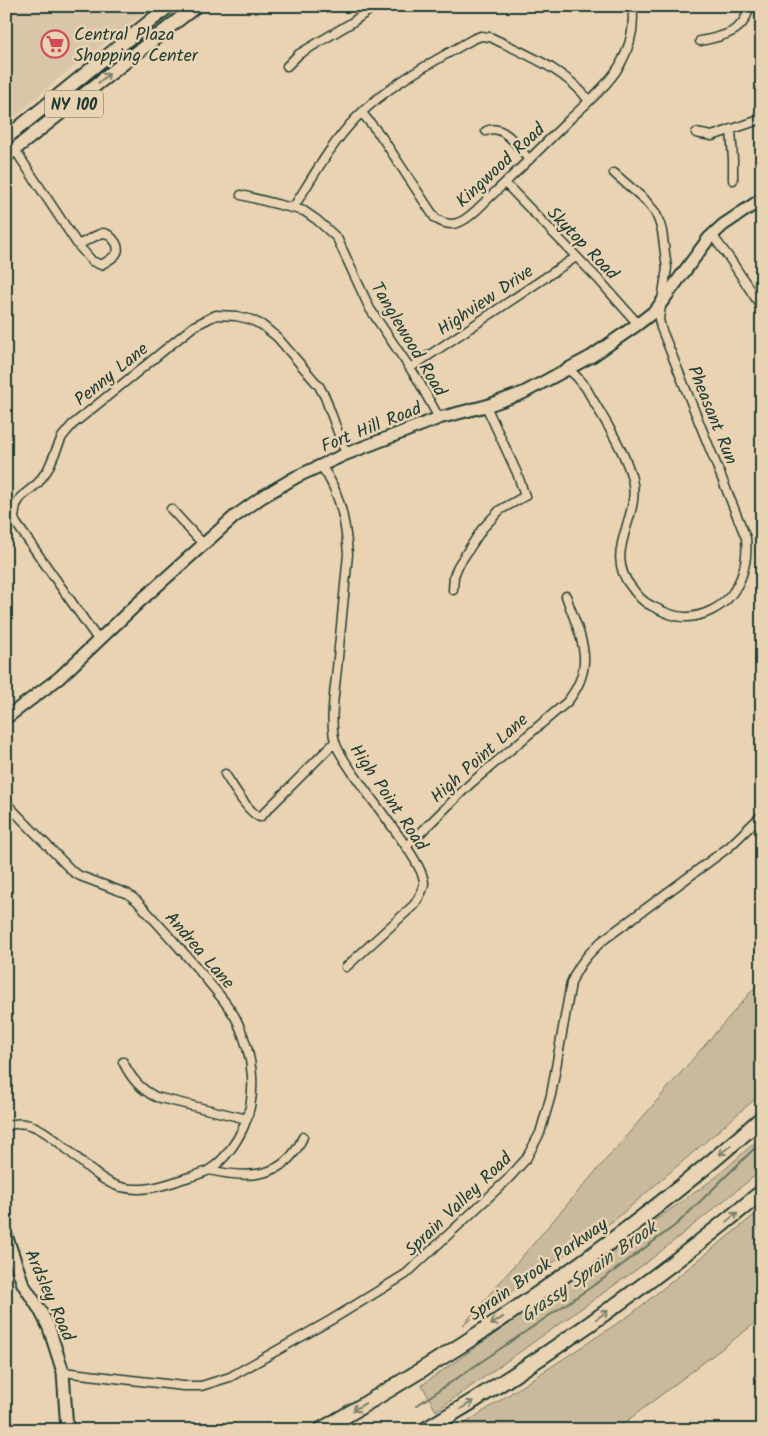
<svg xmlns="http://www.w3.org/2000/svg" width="768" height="1436" viewBox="0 0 768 1436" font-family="Kalam,sans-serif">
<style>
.built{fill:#d9c6a8}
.green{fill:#c9ba9d;stroke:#747c68}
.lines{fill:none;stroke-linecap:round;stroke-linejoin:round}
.stream{stroke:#687462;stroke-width:2}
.street-casing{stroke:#1f3d34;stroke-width:11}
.secondary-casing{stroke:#1f3d34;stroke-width:15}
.primary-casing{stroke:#1f3d34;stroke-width:16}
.highway-casing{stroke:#1f3d34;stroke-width:18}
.street{stroke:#ead3b2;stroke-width:8}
.secondary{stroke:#ead3b2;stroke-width:11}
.primary{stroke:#ead3b2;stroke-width:12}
.highway{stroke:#ead3b2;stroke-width:14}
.oneway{stroke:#7a806d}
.labels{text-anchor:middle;stroke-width:5;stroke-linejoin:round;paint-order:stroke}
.shield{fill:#ead3b2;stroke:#5c6a5a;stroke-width:1}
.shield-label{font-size:16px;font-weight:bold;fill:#1f3d34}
.poi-label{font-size:18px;fill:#1f3d34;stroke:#ead3b2;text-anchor:start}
.street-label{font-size:18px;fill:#1f3d34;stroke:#ead3b2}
.water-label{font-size:19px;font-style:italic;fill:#314b3f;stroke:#ead3b2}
</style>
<rect width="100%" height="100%" fill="#ead3b2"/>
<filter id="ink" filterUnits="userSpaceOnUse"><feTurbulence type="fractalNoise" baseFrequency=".02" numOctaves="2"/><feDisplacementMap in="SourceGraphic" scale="10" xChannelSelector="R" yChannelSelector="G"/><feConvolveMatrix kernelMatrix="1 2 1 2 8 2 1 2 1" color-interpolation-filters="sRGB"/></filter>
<g filter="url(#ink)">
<path class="built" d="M6 6H153L54 82 6 125Z"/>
<path class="green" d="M762 979V1093L617 1218 463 1325Z
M762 1136V1170L650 1260 436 1411 422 1385 715 1178Z
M762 1209V1318L615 1430H455L630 1315Z"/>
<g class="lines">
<path class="stream" d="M416 1406 603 1279 677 1224 762 1141"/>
<g class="street-casing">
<path id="street" d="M700 41C722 37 746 32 749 6
M287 66 299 54 351 23 375 6
M362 113 381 136 435 218C442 223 451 226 460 222 472 217 482 204 492 195 519 170 545 144 571 118 588 102 608 85 620 65 630 47 635 26 632 6
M731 129 733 160V180
M486 131C503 122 520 149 529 160
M696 133 712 136 762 119
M15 150 78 245 92 261 101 265C112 258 125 253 113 239 110 236 108 233 103 233 98 234 84 242 78 245
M505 183 600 281 638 324
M241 195 304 211 317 220 337 238 370 309 418 380 439 418
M293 208C313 177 331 144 356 118 389 84 433 62 473 39L481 36 490 37C523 53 567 70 589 101
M712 235 730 259 762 308
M410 368 576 257
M568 369 576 376 586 388C601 415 625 450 632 479 642 518 601 551 632 588 637 595 641 600 648 604 660 610 674 618 688 617 703 616 721 608 731 595 744 578 748 560 746 538L661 328 659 319 667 268 662 231 659 221 655 212 645 200 614 173
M321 466C340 490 346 524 348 554 344 592 341 630 337 668 335 689 328 728 337 747 349 776 426 861 424 884 423 892 418 899 414 905L346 967
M171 509 204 545
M453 590 454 576 458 566 482 529 500 510 525 496 517 473 486 406
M99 641 16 523 14 518 16 505 21 497 38 483 48 469 62 437 72 425 194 326 216 315 236 316 249 319 262 325 277 337 319 386 325 397 346 454
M225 774C233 786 248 813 260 817L335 742
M6 803 73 872 80 876 128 894 137 901C161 927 185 953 207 980 218 994 231 1007 238 1023 253 1056 258 1093 244 1126 237 1142 224 1161 209 1170 200 1175 187 1177 177 1181 159 1187 140 1192 121 1187 84 1179 44 1107 6 1127
M406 847 470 784 567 702C598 664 580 637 566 596
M123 1062C131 1078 140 1089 156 1097L247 1119
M209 1170C248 1179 285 1179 303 1137
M63 1372 183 1386H201L230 1377 331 1320 406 1274 507 1180 526 1159 540 1133 551 1095 571 983C578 965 588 954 602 941L729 847 762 815"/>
</g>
<g class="secondary-casing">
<path id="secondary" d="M6 718 59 678 138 603 234 517 262 497 296 477 346 454 439 418 486 406 523 393 592 356 638 324 656 310 709 238 723 225 762 199
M6 1235 23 1284 40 1310 49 1328 63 1372 67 1430"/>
</g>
<g class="primary-casing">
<path id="primary" d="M6 138 169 6
M6 156 196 6"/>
</g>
<g class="highway-casing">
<path id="highway" d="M321 1430C369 1402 417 1373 463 1344 568 1276 669 1201 762 1118
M425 1430C544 1360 656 1280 762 1192"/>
</g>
<use href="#street" class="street"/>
<use href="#secondary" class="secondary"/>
<use href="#primary" class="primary"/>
<use href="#highway" class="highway"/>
</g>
<defs><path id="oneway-shaft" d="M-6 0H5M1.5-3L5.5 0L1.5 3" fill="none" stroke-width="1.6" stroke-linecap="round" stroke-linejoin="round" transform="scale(1.25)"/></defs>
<g class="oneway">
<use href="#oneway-shaft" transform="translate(104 78) rotate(-40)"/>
<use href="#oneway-shaft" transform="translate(725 1150) rotate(140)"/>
<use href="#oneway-shaft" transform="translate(732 1217) rotate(-39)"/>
<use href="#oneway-shaft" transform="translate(602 1315) rotate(-35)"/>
<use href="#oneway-shaft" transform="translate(497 1321) rotate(147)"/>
<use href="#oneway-shaft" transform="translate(467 1405) rotate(-32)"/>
<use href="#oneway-shaft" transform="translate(359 1407) rotate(149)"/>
</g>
</g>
<defs>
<g id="supermarket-ring" transform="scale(1.4375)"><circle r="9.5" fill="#ead3b2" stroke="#d1495b" stroke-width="1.5"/><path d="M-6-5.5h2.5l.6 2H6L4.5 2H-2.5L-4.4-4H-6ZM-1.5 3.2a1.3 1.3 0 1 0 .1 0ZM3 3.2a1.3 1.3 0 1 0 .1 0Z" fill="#d1495b"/></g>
</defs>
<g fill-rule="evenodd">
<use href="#supermarket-ring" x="55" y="44"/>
</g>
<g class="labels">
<rect class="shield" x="45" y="90.5" width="58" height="27" rx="4"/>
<g class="shield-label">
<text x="74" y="110">NY 100</text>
</g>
<g class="poi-label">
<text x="74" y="40">Central Plaza<tspan x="74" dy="21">Shopping Center</tspan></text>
</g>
<g class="street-label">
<text transform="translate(500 165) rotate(-43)" y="6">Kingwood Road</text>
<text transform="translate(583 243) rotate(46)" y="6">Skytop Road</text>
<text transform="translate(485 300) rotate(-34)" y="6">Highview Drive</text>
<text transform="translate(409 339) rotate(59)" y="6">Tanglewood Road</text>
<text transform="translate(111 374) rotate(-39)" y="6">Penny Lane</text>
<text transform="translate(713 415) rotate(68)" y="6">Pheasant Run</text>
<text transform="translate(371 427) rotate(-22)" y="6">Fort Hill Road</text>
<text transform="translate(479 758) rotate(-42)" y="6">High Point Lane</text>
<text transform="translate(389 797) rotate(56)" y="6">High Point Road</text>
<text transform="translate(200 950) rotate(49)" y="6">Andrea Lane</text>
<text transform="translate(458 1204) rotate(-44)" y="6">Sprain Valley Road</text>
<text transform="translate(538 1269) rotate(-35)" y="6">Sprain Brook Parkway</text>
<text transform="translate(50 1295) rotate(66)" y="6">Ardsley Road</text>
</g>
<g class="water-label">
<text transform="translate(588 1271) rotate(-35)" y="7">Grassy Sprain Brook</text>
</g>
</g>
<rect width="768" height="1436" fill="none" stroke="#ead3b2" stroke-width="25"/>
<rect x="12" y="12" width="743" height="1411" fill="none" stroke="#1f3d34" stroke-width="2" filter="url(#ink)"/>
</svg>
